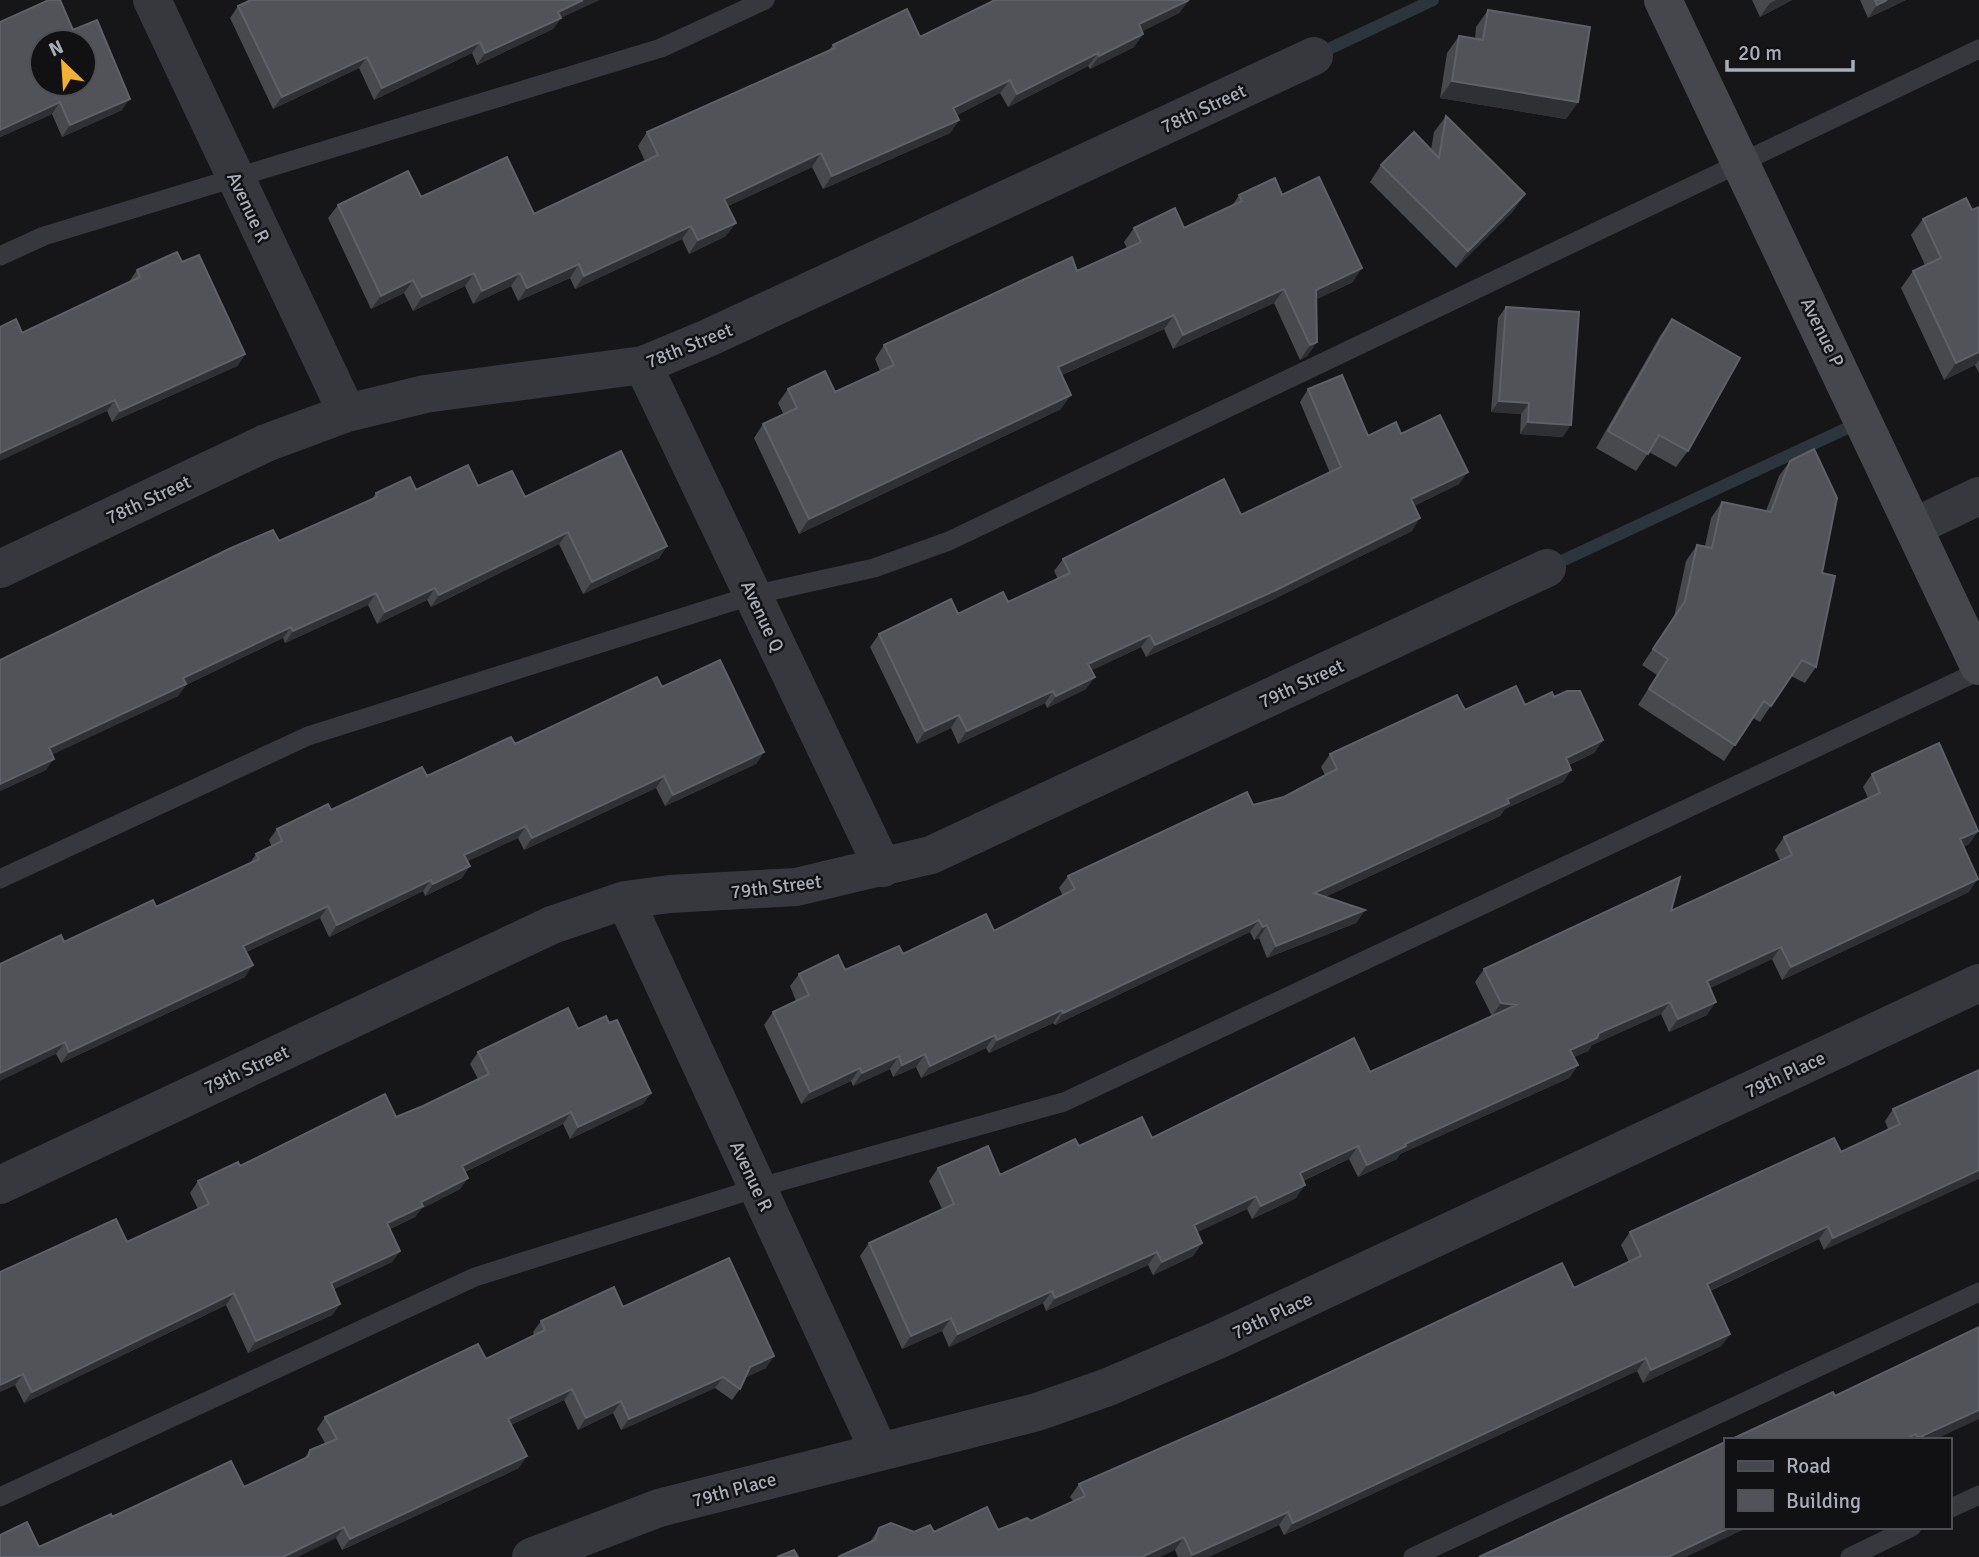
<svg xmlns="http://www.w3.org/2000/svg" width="1979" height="1557" viewBox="0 0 1979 1557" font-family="Signika,sans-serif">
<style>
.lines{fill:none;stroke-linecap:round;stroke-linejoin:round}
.stream{stroke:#2c353c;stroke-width:12}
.lane{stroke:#37383d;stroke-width:19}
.street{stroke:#37383d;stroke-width:38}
.secondary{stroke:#45474d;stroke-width:38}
.wall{fill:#47494d}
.shaded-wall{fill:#2f3033}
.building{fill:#525359;stroke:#5f6168;stroke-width:2;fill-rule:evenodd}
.labels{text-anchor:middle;stroke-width:5;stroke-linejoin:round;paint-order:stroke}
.street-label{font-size:19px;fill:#a8adb8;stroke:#111113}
</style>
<rect width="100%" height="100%" fill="#161618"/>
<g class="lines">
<path class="stream" d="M1316 55 1433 0
M1551 566 1858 423"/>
<path class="lane" d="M0 256 44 236 661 48 765 0
M0 879 308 736 753 595 874 568 949 541 1979 49
M0 1497 475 1277 757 1188 1064 1102 1979 671
M1949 1509 1979 1495
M1413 1557 1979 1292
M1850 1557 1912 1527"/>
<path class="street" d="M152 0 347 413
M643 365 883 868
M1914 527 1979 496
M0 569 266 443 347 413 425 394 643 365 708 338 1314 56
M625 900 879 1451
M0 1185 552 925 625 900 670 894 796 887 931 855 1547 568
M531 1557 659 1508 1037 1412 1108 1387 1220 1339 1979 983"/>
<path class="secondary" d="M1663 0 1979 666"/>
</g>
<path class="wall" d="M1189 0 1179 13 1142 31 1143 34 1134 47 1090 69 1088 66 1008 107 1000 93 957 115 959 120 950 133 823 189 812 167 728 206 726 236 689 254 682 239 575 289 570 278 518 301 511 286 473 304 465 286 413 311 404 293 371 309 328 218 338 205 421 197 534 214 645 161 638 146 647 132 829 50 833 45 920 37Z
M1752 0H1792L1760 17Z
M1860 0H1906L1868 18Z
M238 6 561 18 553 29 477 65 472 53 374 100 359 68 273 109 230 18Z
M1488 10 1578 102 1566 119 1440 98 1447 53 1459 36 1475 39 1476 27Z
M0 22 73 30 122 110 62 137 52 114 0 137Z
M1446 116 1525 194 1513 211 1456 268 1370 182 1381 165 1431 150 1434 132Z
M1239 195H1282L1353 282 1317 299V342L1307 356 1300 360 1274 303 1173 349 1164 329 1062 375 1061 409 799 534 754 438 763 424 784 415 778 403 788 389 835 392 880 371 875 359 884 345 1077 271 1127 248 1124 242 1134 228H1184L1232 206Z
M1979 207V373L1975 365 1944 380 1901 288 1913 271 1925 265 1911 235 1923 219 1972 210Z
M182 262 245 354 237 366 112 422 107 411 22 333 129 282 137 270Z
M1506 307 1563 437 1520 434 1521 414 1491 412 1498 318Z
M1672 319 1688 451 1676 467 1649 452 1636 471 1596 448 1660 336Z
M1308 389 1368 436 1401 434 1459 484 1414 506 1412 531 1268 602 1146 657 1141 647 1092 670 1086 689 1047 708 1045 703 958 744 951 728 917 744 870 647 879 634 1008 602 1058 579 1054 571 1063 559 1241 515 1330 473 1300 402Z
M1790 461 1822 573 1816 667 1805 683 1791 676 1760 722 1753 718 1724 761 1638 705 1657 675 1642 665 1674 617 1686 561 1697 545 1705 546 1711 518 1722 502 1766 511 1779 476Z
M478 486 525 497 667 546 659 558 583 594 559 544 431 607 427 600 377 624 368 605 285 643 283 638 186 685 178 696 52 754 46 770 0 791 279 541 372 499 376 493 416 490Z
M662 687 764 752 756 764 665 806 656 788 524 850 518 838 467 861 462 878 425 896 423 891 329 937 320 918 246 952 245 977 61 1063 56 1054 64 942 156 907 250 863 256 854 272 847 269 840 277 829 331 810 515 744Z
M1554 697 1603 740 1594 753 1569 765 1571 770 1563 782 1505 809 1500 816 1325 897 1365 910 1356 923 1267 958 1259 938 1254 940 1250 932 1055 1025 1053 1023 989 1053 986 1048 921 1078 916 1067 893 1077 890 1069 853 1086 851 1081 801 1104 764 1025 773 1012 796 1001 790 986 799 974 845 970 903 954 994 931 1063 896 1059 888 1068 876 1253 805 1284 797 1325 775 1321 767 1330 754 1465 710 1525 705Z
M1872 774 1978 831 1969 844 1963 847 1969 892 1782 980 1772 959 1710 988 1707 1015 1669 1032 1661 1014 1592 1045 1588 1051 1574 1057 1578 1065 1569 1078 1400 1154 1397 1159 1358 1177 1349 1159 1303 1181 1296 1198 1252 1219 1247 1209 1197 1232 1202 1243 1193 1256 1153 1275 1148 1265 1046 1311 1043 1303 949 1347 942 1331 902 1349 860 1256 869 1243 942 1209 929 1181 938 1168 1000 1175 1079 1146 1152 1138 1370 1072 1492 1016 1475 982 1484 969 1671 911 1780 860 1775 850 1784 837 1868 798 1863 787Z
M609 1023 651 1093 643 1104 570 1139 563 1124 465 1172 468 1178 460 1189 421 1209 415 1217 390 1229 400 1251 392 1262 334 1289 340 1304 332 1315 248 1353 226 1305 24 1403 15 1385 0 1392V1272L127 1242 198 1209 190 1193 198 1181 240 1166 396 1117 423 1106 478 1079 470 1064 478 1052 578 1029Z
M1979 1070 1824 1250 1819 1239 1710 1291 1730 1334 1721 1346 1643 1383 1637 1371 1284 1535 1279 1525 1208 1557H1178L1175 1550 870 1542 879 1528 914 1532 998 1530 1031 1521 1073 1501 1070 1497 1079 1484 1574 1288 1629 1262 1621 1245 1630 1232 1841 1152 1888 1129 1885 1121 1893 1109Z
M623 1307 766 1368 746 1377 740 1389 732 1400 715 1388 621 1430 613 1413 578 1430 564 1400 511 1425 519 1468 342 1550 336 1538 39 1547 112 1517 244 1487 304 1459 310 1450 325 1443 317 1429 325 1417 486 1359 534 1335 533 1332 541 1321Z
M1835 1396 1934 1440H1730Z"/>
<path class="shaded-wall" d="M583 0H600L561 18 553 29 477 65 485 53 558 12Z
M1189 0 1179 13 1129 38 1139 24Z
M1776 0H1792L1760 17 1770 3Z
M1887 0H1906L1868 18 1877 5Z
M1143 34 1134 47 1090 69 1099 56Z
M480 42 472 53 374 100 382 88Z
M1098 53 1088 66 1008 107 1017 94Z
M367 57 359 68 273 109 282 97Z
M1010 80 1000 93 944 122 953 108Z
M1452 81 1578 102 1566 119 1440 98Z
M130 99 122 110 62 137 70 125Z
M60 102 52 114 0 137V130Z
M959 120 950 133 823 189 832 176Z
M821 153 812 167 715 212 724 199Z
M1525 194 1513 211 1456 268 1468 251Z
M736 223 726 236 689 254 698 240Z
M691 226 682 239 575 289 584 276Z
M579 264 570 278 518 301 527 288Z
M1362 268 1353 282 1306 304 1316 290Z
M474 273 465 286 413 311 422 297Z
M520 273 511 286 473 304 482 291Z
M413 280 404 293 371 309 381 296Z
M1284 289 1274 303 1173 349 1183 335Z
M1174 315 1164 329 1048 381 1058 367Z
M1317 342 1307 356 1300 360 1310 345Z
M1979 352V360L1975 365 1944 380 1956 363Z
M245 354 237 366 112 422 120 411Z
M1071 395 1061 409 799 534 809 519Z
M115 400 107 411 0 461V453Z
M1499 401 1529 403 1521 414 1491 412Z
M1528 422 1571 425 1563 437 1520 434Z
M1468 472 1459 484 1402 512 1411 499Z
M1420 518 1412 531 1268 602 1146 657 1155 645Z
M568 532 559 544 431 607 439 595Z
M667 546 659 558 583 594 592 582Z
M435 588 427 600 377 624 385 612Z
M376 593 368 605 285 643 293 631Z
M291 627 283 638 186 685 178 696 41 760 49 748 183 678Z
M1150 635 1141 647 1080 676 1088 664Z
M1095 677 1086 689 1047 708 1056 696Z
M1053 691 1045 703 958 744 967 731Z
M959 715 951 728 917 744 925 731Z
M1603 740 1594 753 1557 770 1566 758Z
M764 752 756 764 665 806 673 795Z
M54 759 46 770 0 791V784Z
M1571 770 1563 782 1505 809 1500 816 1305 906 1314 893Z
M664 776 656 788 524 850 532 838Z
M526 826 518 838 456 867 464 855Z
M1978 831 1969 844 1951 852 1960 839Z
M470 866 462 878 425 896 433 884Z
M1978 879 1969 892 1782 980 1791 967Z
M431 880 423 891 329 937 337 925Z
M328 906 320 918 235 957 243 946Z
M1365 910 1356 923 1267 958 1276 946Z
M1259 920 1250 932 1055 1025 1063 1013Z
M1267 925 1259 938 1254 940 1263 927Z
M1781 947 1772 959 1698 994 1707 981Z
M253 965 245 977 61 1063 69 1052Z
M1670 1002 1661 1014 1592 1045 1588 1051 1561 1063 1570 1050 1599 1033Z
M1716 1002 1707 1015 1669 1032 1678 1019Z
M1501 1003 1516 1005 1492 1016Z
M1062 1010 1053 1023 989 1053 997 1040Z
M995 1035 986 1048 921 1078 930 1066Z
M65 1042 56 1054 0 1081V1073Z
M925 1054 916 1067 893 1077 902 1065Z
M899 1056 890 1069 853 1086 862 1073Z
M1578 1065 1569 1078 1400 1154 1397 1159 1358 1177 1367 1165 1405 1144Z
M860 1068 851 1081 801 1104 810 1092Z
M651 1093 643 1104 570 1139 578 1127Z
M571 1112 563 1124 454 1177 462 1166Z
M1358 1146 1349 1159 1291 1186 1300 1173Z
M1979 1170V1179L1824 1250 1833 1238Z
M468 1178 460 1189 421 1209 415 1217 379 1234 387 1223 421 1202Z
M1305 1185 1296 1198 1252 1219 1261 1206Z
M1256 1196 1247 1209 1185 1238 1194 1225Z
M1828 1226 1819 1239 1698 1296 1707 1284Z
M1202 1243 1193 1256 1153 1275 1162 1262Z
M400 1251 392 1262 323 1294 331 1283Z
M1157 1252 1148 1265 1046 1311 1055 1298Z
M1052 1291 1043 1303 949 1347 958 1334Z
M234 1293 226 1305 24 1403 32 1392Z
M340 1304 332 1315 248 1353 256 1341Z
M951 1318 942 1331 902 1349 911 1336Z
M1730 1334 1721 1346 1643 1383 1651 1370Z
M774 1356 766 1368 742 1379 750 1367Z
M1646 1358 1637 1371 1284 1535 1293 1523Z
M23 1374 15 1385 0 1392V1385Z
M723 1377 715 1388 621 1430 629 1419Z
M572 1389 564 1400 500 1430 508 1419Z
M621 1401 613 1413 578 1430 586 1418Z
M1979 1410V1419L1934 1440H1917Z
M1916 1434 1912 1440H1903Z
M527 1456 519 1468 342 1550 350 1539Z
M1288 1512 1279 1525 1208 1557H1191L1192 1555Z
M344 1527 336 1538 298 1557H283Z
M1731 1527H1749L1686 1557H1668Z
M1184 1537 1175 1550 1160 1557H1142Z"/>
<path class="building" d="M49 0H60L73 30 97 20 130 99 70 125 60 102 0 130V22ZM42 42H84V84H42Z
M251 0H583L558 12 561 18 485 53 480 42 382 88 367 57 282 97 238 6Z
M995 0H1189L1139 24 1143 34 1099 56 1098 53 1017 94 1010 80 953 108 959 120 832 176 821 153 724 199 736 223 698 240 691 226 584 276 579 264 527 288 520 273 482 291 474 273 422 297 413 280 381 296 338 205 408 171 421 197 507 157 534 214 658 155 647 132 835 48 833 45 907 9 920 37Z
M1875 0H1887L1877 5Z
M1488 10 1590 27 1578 102 1452 81 1459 36 1483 40Z
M1446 116 1525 194 1468 251 1381 165 1414 132 1439 158Z
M1319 177 1362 268 1316 290 1317 342 1310 345 1284 289 1183 335 1174 315 1058 367 1071 395 809 519 763 424 797 408 788 389 825 371 835 392 894 365 884 345 1072 257 1077 271 1141 242 1134 228 1175 208 1184 228 1242 201 1239 195 1275 178 1282 195Z
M1966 198 1972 210 1979 207V352L1956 363 1913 271 1941 258 1923 219Z
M177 252 182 262 199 255 245 354 120 411 115 400 0 453V327L16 319 22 333 140 277 137 270Z
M1506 307 1579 312 1571 425 1528 422 1529 403 1499 401Z
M1672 319 1740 358 1688 451 1659 435 1648 454 1608 431Z
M1342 375 1368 436 1396 422 1401 434 1440 415 1468 472 1411 499 1420 518 1276 590 1155 645 1150 635 1088 664 1095 677 1056 696 1053 691 967 731 959 715 925 731 879 634 951 599 958 614 1003 592 1008 602 1070 573 1063 559 1224 479 1241 515 1341 467 1308 389Z
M1814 449 1837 498 1822 573 1835 576 1816 667 1802 660 1771 706 1764 701 1735 745 1649 689 1668 659 1653 649 1685 601 1697 545 1712 548 1722 502 1771 512 1790 461Z
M621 451 667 546 592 582 568 532 439 595 435 588 385 612 376 593 293 631 291 627 183 678 186 684 49 748 54 759 0 784V660L231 548 273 530 279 541 377 497 376 493 410 477 416 490 468 465 478 486 512 471 525 497Z
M720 660 764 752 673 795 664 776 532 838 526 826 464 855 470 866 433 884 431 880 337 925 328 906 243 946 253 965 69 1052 65 1042 0 1073V964L61 935 64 942 153 900 156 907 259 859 256 854 282 841 277 829 328 804 331 810 422 767 427 776 511 737 515 744 657 677 662 687Z
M1516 686 1525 705 1552 692 1554 697 1567 691H1580L1603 740 1566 758 1571 770 1507 799 1509 803 1314 893 1365 910 1276 946 1267 925 1263 927 1259 920 1063 1013 1062 1010 997 1040 995 1035 930 1066 925 1054 902 1065 899 1056 862 1073 860 1068 810 1092 773 1012 809 995 799 974 838 955 845 970 899 946 903 954 986 914 994 931 1075 889 1068 876 1247 792 1253 805 1284 797 1337 769 1330 754 1457 695 1465 710Z
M1939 743 1978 831 1960 839 1978 879 1791 967 1781 947 1707 981 1716 1002 1678 1019 1670 1002 1599 1033 1597 1038 1570 1050 1578 1065 1405 1144 1406 1146 1367 1165 1358 1146 1300 1173 1305 1185 1261 1206 1256 1196 1194 1225 1202 1243 1162 1262 1157 1252 1055 1298 1052 1291 958 1334 951 1318 911 1336 869 1243 954 1204 938 1168 988 1146 1000 1175 1075 1139 1079 1146 1142 1117 1152 1138 1354 1038 1370 1072 1516 1005 1501 1003 1484 969 1680 877 1671 911 1792 855 1784 837 1880 793 1872 774Z
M568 1008 578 1029 606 1016 609 1023 617 1020 651 1093 578 1127 571 1112 462 1166 468 1178 421 1202 423 1206 387 1223 400 1251 331 1283 340 1304 256 1341 234 1293 32 1392 23 1374 0 1385V1272L116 1219 127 1242 209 1204 198 1181 238 1162 240 1166 385 1094 396 1117 423 1106 489 1074 478 1052Z
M1979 1070V1170L1833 1238 1828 1226 1707 1284 1730 1334 1651 1370 1646 1358 1293 1523 1288 1512 1192 1555 1184 1537 1142 1557H838L875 1540 879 1528 891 1523 914 1532 930 1525 934 1532 987 1507 998 1530 1027 1518 1031 1521 1085 1496 1079 1484 1284 1394 1562 1263 1574 1288 1641 1256 1630 1232 1834 1138 1841 1152 1900 1124 1893 1109Z
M729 1258 774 1356 750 1367 740 1389 723 1377 629 1419 621 1401 586 1418 572 1389 508 1419 527 1456 350 1539 344 1527 283 1557H0V1535L27 1522 39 1547 111 1514 112 1517 231 1461 244 1487 308 1457 310 1450 337 1439 325 1417 478 1344 486 1359 545 1330 541 1321 614 1287 623 1307Z
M1979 1327V1410L1918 1438 1916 1434 1903 1440H1730L1833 1392 1835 1396Z
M1725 1442V1527H1731L1668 1557H1479Z
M794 1550 798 1557H777Z"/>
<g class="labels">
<g class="street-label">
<text transform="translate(1203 108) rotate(-25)" y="7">78th Street</text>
<text transform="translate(249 207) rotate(65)" y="7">Avenue R</text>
<text transform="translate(1823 332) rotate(64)" y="7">Avenue P</text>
<text transform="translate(689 345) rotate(-22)" y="7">78th Street</text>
<text transform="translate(148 499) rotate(-25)" y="7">78th Street</text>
<text transform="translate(763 616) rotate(65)" y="7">Avenue Q</text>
<text transform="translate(1301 683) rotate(-25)" y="7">79th Street</text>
<text transform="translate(776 886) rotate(-7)" y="7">79th Street</text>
<text transform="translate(246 1069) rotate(-25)" y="7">79th Street</text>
<text transform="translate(1785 1074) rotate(-25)" y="7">79th Place</text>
<text transform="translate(752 1176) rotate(65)" y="7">Avenue R</text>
<text transform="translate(1272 1315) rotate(-25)" y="7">79th Place</text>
<text transform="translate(734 1489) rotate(-15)" y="7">79th Place</text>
</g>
</g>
<rect x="1724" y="1438" width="228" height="91" fill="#111113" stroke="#4d4f55" stroke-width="2"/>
<rect x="1738" y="1461" width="35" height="10" fill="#45474d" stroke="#4d4f55" stroke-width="2"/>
<text x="1786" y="1473" font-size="21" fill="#a8adb8">Road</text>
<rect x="1738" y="1490" width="35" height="21" fill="#525359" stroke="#4d4f55" stroke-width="2"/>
<text x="1786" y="1508" font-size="21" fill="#a8adb8">Building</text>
<g transform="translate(63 63) rotate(335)"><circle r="33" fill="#111113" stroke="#4d4f55" stroke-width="2"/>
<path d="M0-5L12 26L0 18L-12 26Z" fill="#f2b134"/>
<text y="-10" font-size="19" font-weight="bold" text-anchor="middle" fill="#a8adb8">N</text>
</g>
<path d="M1727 60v10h126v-10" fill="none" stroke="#a8adb8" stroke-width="3.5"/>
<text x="1738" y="60" font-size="21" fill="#a8adb8" stroke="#111113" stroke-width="5" paint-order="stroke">20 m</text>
</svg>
